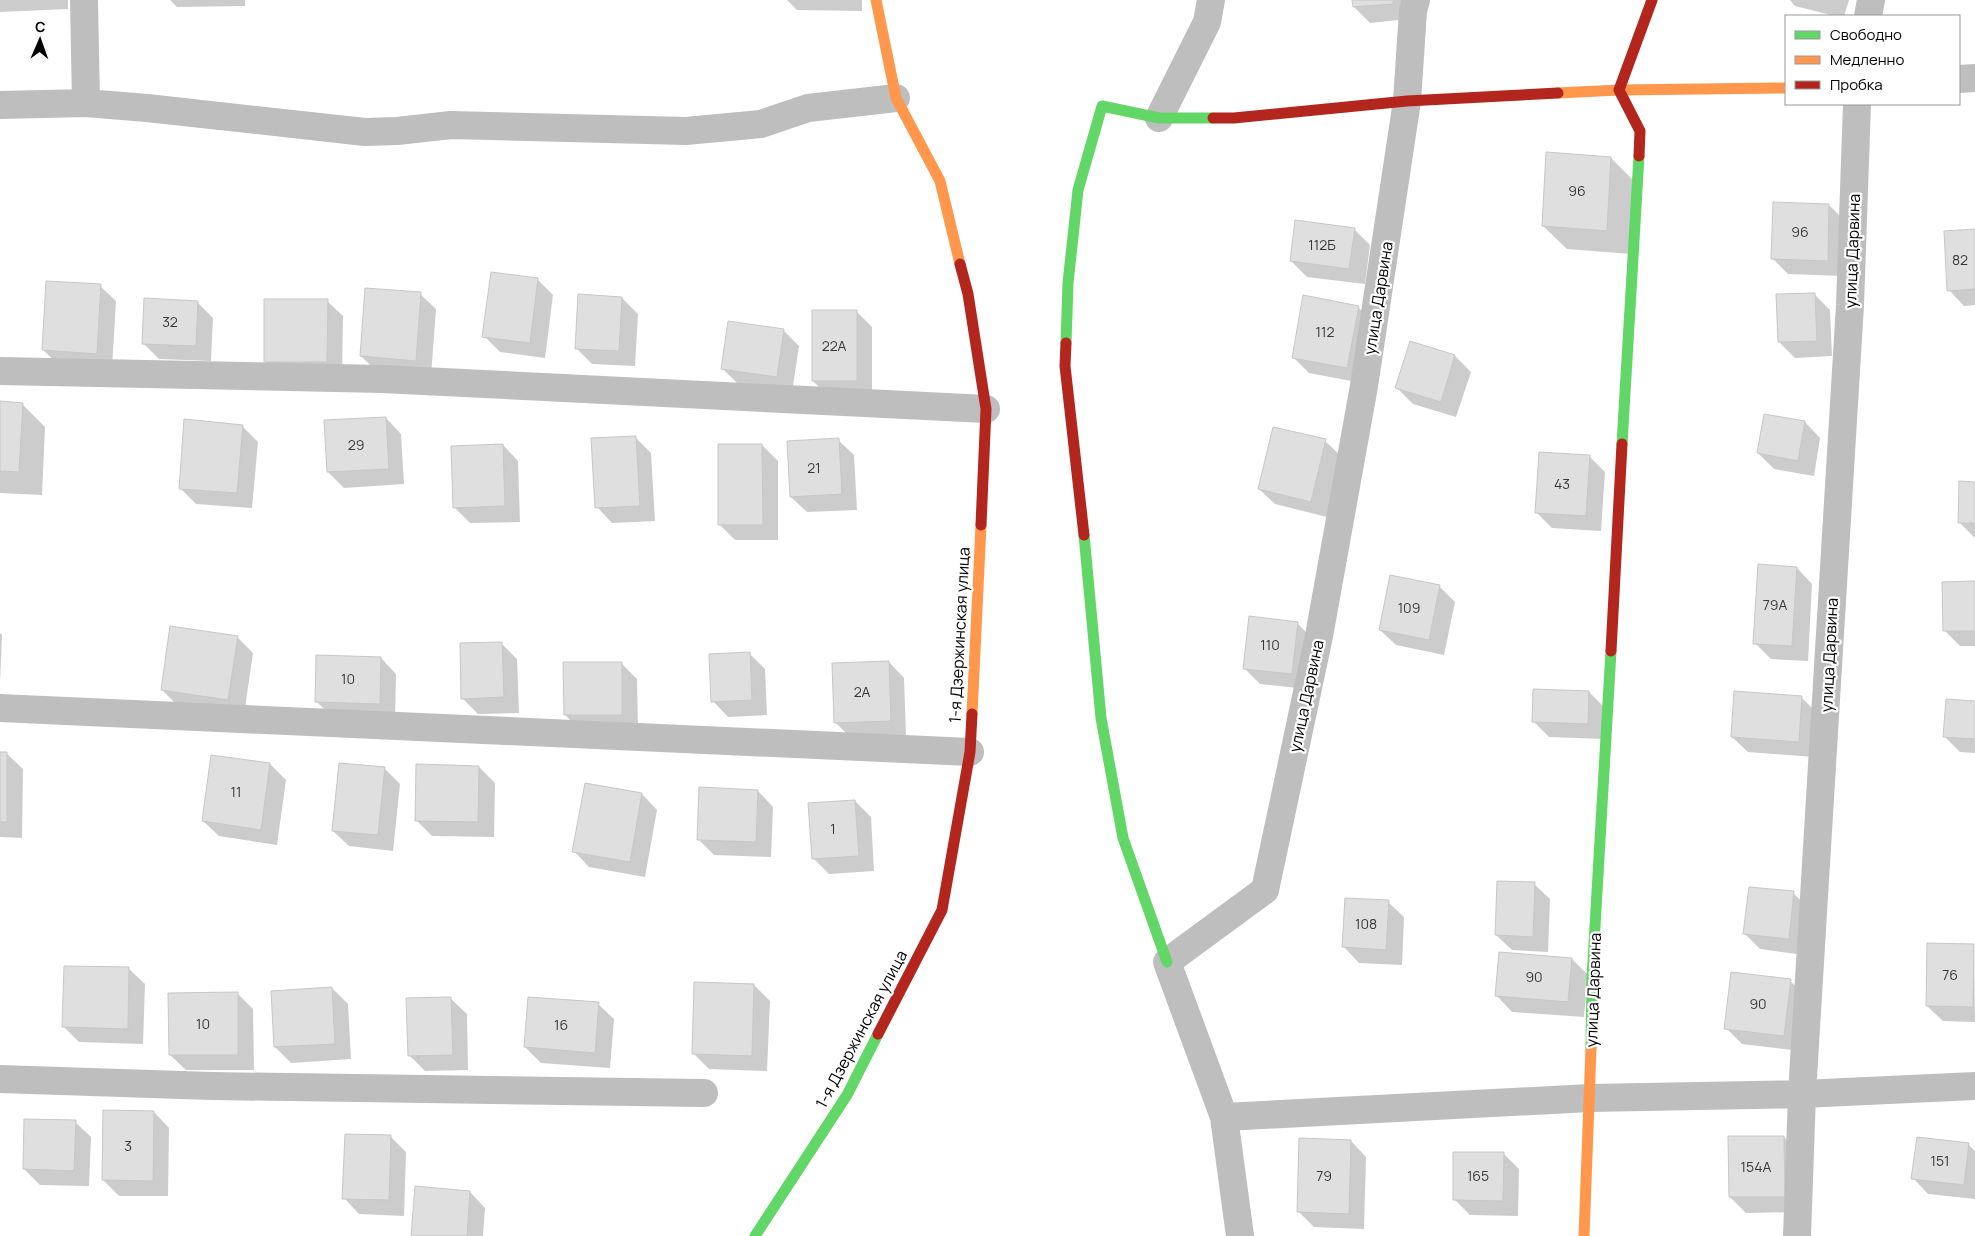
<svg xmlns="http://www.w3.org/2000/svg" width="1975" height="1236" viewBox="0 0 1975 1236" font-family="Manrope,sans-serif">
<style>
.shadow{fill:#0003}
.building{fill:#dfdfdf;stroke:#c7c7c7}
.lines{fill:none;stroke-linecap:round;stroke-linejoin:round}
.street{stroke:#bebebe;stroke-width:28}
.fast{stroke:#63d668;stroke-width:11}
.slow{stroke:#ff974d;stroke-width:11}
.jam{stroke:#b3261e;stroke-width:11}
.labels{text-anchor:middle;stroke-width:4.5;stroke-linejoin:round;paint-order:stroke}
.number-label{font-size:14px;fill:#383838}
.street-label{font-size:16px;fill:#000;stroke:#fff}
</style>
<rect width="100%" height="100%" fill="#fff"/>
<path class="shadow" d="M0 0H68V9L0 12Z
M170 0H245V6L177 7Z
M787 0H862V11L797 10Z
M1354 0H1407L1408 19 1370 23 1354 7Z
M1790 0H1849L1844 16H1835L1795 6Z
M1611 158 1634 181 1630 254 1567 249 1543 226Z
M1829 205 1845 221 1843 276 1788 274 1772 258Z
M1354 229 1370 245 1365 284 1307 277 1291 261Z
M1975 230V305L1964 306 1949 290Z
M537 279 553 295 545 358 500 352 484 336Z
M100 286 116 301 112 369 59 365 43 350Z
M420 294 436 309 431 376 377 372 361 356Z
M1814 294 1830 310 1832 356 1795 358 1779 342Z
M622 298 638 314 635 366 592 364 576 348Z
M327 301 343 316 342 378 281 377 265 361Z
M197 302 213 318 211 361 159 359 143 343Z
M1358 307 1374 323 1362 383 1309 373 1293 357Z
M856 311 872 327V397H829L813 381Z
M783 330 799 346 792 392 738 384 723 369Z
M1411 343 1455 356 1471 372 1456 417 1413 404 1397 388Z
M0 403 22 404 45 427 42 495 0 493Z
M386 418 401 434 404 484 344 488 328 472Z
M1805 422 1820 438 1814 476 1774 469 1758 453Z
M242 426 258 442 252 508 196 504 180 488Z
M635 437 651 453 655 521 612 523 597 507Z
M838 440 854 455 857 510 807 512 791 497Z
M1325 441 1341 456 1327 517 1275 504 1259 489Z
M503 445 518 461 520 522 470 523 454 507Z
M762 445 778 461V540H735L719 524Z
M1589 456 1605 472 1601 531 1552 528 1536 512Z
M1975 483V538L1959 522Z
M1797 568 1812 584 1808 661 1771 659 1755 643Z
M1975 582V646H1960L1945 631Z
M1439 586 1455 602 1444 655 1396 645 1380 630Z
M1297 623 1313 639 1307 689 1260 684 1244 668Z
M0 633 2 635 0 683Z
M237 637 253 653 244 715 178 706 162 690Z
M501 643 517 659 519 713 478 714 462 698Z
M750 654 765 669 767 715 728 717 713 701Z
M381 658 396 674 395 719 332 717 316 701Z
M889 662 904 678 906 737 851 738 836 723Z
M621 663 637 679 638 730 581 731 565 715Z
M1589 692 1605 708 1604 739 1549 737 1533 721Z
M1801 697 1817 713 1814 757 1748 752 1732 737Z
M1975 703V753L1960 752 1944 736Z
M0 754H7L23 769 22 838 0 837Z
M270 764 286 780 277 845 219 836 203 821Z
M479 767 495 783 494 837 432 836 416 820Z
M384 768 400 784 393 851 349 846 333 831Z
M758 791 773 807 771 857 714 855 698 839Z
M642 794 657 810 645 877 589 867 574 851Z
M855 801 871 817 874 871 829 874 813 858Z
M1534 884 1550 899 1548 952 1512 950 1496 935Z
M1793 893 1809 908 1804 955 1760 949 1745 934Z
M1388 902 1404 917 1402 965 1359 963 1344 947Z
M1974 945 1975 1022 1943 1021 1927 1006Z
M1572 959 1588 975 1584 1017 1512 1012 1497 996Z
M129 969 145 984 143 1044 79 1042 63 1026Z
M1790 981 1806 996 1800 1051 1742 1044 1726 1028Z
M754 985 770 1001 767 1071 709 1069 693 1053Z
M332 988 348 1004 351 1059 291 1063 275 1047Z
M237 993 253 1009 254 1070H186L170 1055Z
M451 999 467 1014 468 1070 425 1071 409 1055Z
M598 1004 614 1019 610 1068 541 1063 525 1047Z
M154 1112 169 1128 168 1196H119L103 1180Z
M75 1122 91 1137 89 1186 40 1185 24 1169Z
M391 1137 406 1152 404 1216 359 1214 344 1198Z
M1784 1137 1800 1153V1212L1746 1213 1730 1197Z
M1351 1141 1366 1157 1364 1229 1314 1227 1298 1211Z
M1968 1144 1975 1151V1199L1928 1194 1913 1178Z
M1503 1153 1519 1169 1518 1216 1470 1215 1454 1199Z
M470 1192 485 1208 483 1236H412Z"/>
<path class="building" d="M1352 0H1393V4L1353 7Z
M1546 152 1611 157 1607 231 1542 226Z
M1773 202 1829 204 1828 261 1771 259Z
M1295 220 1355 228 1349 269 1290 261Z
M1975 229V289L1947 291 1944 231Z
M491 272 538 278 530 343 482 337Z
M46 281 101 284 97 354 42 350Z
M365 288 421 292 416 361 360 356Z
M1815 293 1817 341 1778 342 1776 294Z
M578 294 622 297 619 351 575 349Z
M1303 295 1359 306 1347 368 1292 358Z
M144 298 198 301 196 346 142 344Z
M264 299H328L327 362H264Z
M812 310H857V381H812Z
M728 321 784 329 777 377 721 369Z
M1410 341 1455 355 1441 402 1395 388Z
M0 401 23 403 19 472 0 471Z
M1764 414 1805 421 1798 461 1757 453Z
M386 417 389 469 327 472 324 420Z
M184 419 243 425 237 493 179 489Z
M1273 427 1326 439 1311 502 1258 489Z
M636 436 640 506 595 508 591 438Z
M839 438 842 494 790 497 787 441Z
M503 444 505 506 453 508 451 446Z
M718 444H762L763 525H718Z
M1539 452 1590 455 1586 516 1535 513Z
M1959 481 1975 482V523H1958Z
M1758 564 1797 567 1792 646 1753 644Z
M1390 575 1440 585 1429 640 1379 630Z
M1975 581V631H1943L1942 582Z
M1249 616 1298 622 1292 674 1243 669Z
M170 626 238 636 228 700 161 690Z
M502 642 504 697 461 699 460 643Z
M750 652 752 700 711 702 709 654Z
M316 655 381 657 380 704 315 702Z
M889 661 891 721 834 723 832 663Z
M563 662H622V715H564Z
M1533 689 1589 691 1588 724 1532 722Z
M1734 691 1802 696 1799 742 1731 737Z
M1946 699 1975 701V739L1943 737Z
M0 752H7V822H0Z
M211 755 270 763 261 830 202 821Z
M339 763 385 767 378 835 332 831Z
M416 764 479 766 478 822 415 821Z
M585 783 642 793 630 862 572 852Z
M699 787 758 790 756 842 697 840Z
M855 800 859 856 812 859 808 803Z
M1497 881 1535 882 1533 937 1495 935Z
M1749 887 1794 891 1789 939 1743 934Z
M1345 898 1389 900 1386 950 1342 947Z
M1927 943 1974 944 1973 1007 1926 1006Z
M1499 952 1572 958 1568 1002 1495 996Z
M64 966 129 967 128 1029 62 1027Z
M1731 972 1791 979 1784 1036 1724 1029Z
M694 982 754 984 752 1056 692 1054Z
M332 987 335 1044 274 1047 271 991Z
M238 992V1055H169L168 993Z
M451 997 453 1055 408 1056 406 998Z
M528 997 599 1002 595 1053 524 1047Z
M103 1110 154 1111 153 1181 102 1180Z
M24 1119 76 1120 74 1171 23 1169Z
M345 1134 391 1135 389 1200 342 1199Z
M1728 1136H1784L1785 1197H1729Z
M1917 1137 1969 1143 1964 1185 1911 1179Z
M1299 1138 1351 1140 1349 1214 1297 1212Z
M1453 1152H1504L1503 1201 1453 1200Z
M415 1186 470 1191 467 1236H411Z"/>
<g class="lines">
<path class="street" d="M84 0 86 103
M1868 16 1871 0
M1959 79 1975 78
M0 105 86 103 147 108 365 132 397 131 451 125 686 131 761 124 808 108 896 98
M1159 118 1207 22 1211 0
M0 371 382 379 986 409
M0 708 970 752
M0 1079 212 1086 704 1093
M1224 1117 1590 1098 1802 1094 1975 1086
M1240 1236 1224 1117 1167 962 1265 890 1319 636 1364 386 1407 101 1413 11 1416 0
M1797 1236 1802 1094 1850 305 1857 104"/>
<path class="fast" d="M1066 343 1068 283 1078 190 1102 106 1159 118H1213
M1622 444 1639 156
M1084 535 1101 718 1123 838 1167 962
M1591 1048 1592 978 1611 651
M755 1236 847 1095 878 1034"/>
<path class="slow" d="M876 0 896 98 940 181 960 264
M1558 93 1619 90 1786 88
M972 714 981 525
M1584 1236 1591 1048"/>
<path class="jam" d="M1213 118H1234L1407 101 1558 93
M1639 156 1640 131 1619 90 1652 0
M960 264 968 294 986 409 981 525
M1066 343 1065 366 1084 535
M1611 651 1622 444
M878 1034 942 910 970 752 972 714"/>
</g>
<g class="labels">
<g class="number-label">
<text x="1577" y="196">96</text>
<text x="1800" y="237">96</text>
<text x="1322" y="250">112Б</text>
<text x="1960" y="265">82</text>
<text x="170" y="327">32</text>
<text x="1325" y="337">112</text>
<text x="834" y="351">22А</text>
<text x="356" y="450">29</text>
<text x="814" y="473">21</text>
<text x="1562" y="489">43</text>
<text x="1775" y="610">79А</text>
<text x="1409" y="613">109</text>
<text x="1270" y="650">110</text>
<text x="348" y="684">10</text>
<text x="862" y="697">2А</text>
<text x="236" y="797">11</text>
<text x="833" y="834">1</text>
<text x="1366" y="929">108</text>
<text x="1950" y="980">76</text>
<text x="1534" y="982">90</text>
<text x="1758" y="1009">90</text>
<text x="203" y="1029">10</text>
<text x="561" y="1030">16</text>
<text x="128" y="1151">3</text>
<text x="1940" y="1166">151</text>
<text x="1756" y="1172">154А</text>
<text x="1324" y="1181">79</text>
<text x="1478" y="1181">165</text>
</g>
<g class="street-label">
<text transform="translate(1852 251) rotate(-88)" y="6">улица Дарвина</text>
<text transform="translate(1378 298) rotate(-81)" y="6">улица Дарвина</text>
<text transform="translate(959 635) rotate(-87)" y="6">1-я Дзержинская улица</text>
<text transform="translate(1829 655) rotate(-87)" y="6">улица Дарвина</text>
<text transform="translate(1306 696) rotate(-78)" y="6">улица Дарвина</text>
<text transform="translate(1593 990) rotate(-88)" y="6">улица Дарвина</text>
<text transform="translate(861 1029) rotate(-62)" y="6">1-я Дзержинская улица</text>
</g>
</g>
<rect x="1785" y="15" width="175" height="90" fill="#ffffff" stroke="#999999"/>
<rect x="1795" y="31" width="25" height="8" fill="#63d668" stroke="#999999"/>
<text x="1830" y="40" font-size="15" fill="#000000">Свободно</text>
<rect x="1795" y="56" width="25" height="8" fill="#ff974d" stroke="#999999"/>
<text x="1830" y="65" font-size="15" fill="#000000">Медленно</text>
<rect x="1795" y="81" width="25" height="8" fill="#b3261e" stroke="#999999"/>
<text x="1830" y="90" font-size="15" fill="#000000">Пробка</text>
<g transform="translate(40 40) rotate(2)" stroke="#ffffff" stroke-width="4" paint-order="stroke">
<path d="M0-4L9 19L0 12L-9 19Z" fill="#000000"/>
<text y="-8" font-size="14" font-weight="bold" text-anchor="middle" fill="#000000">С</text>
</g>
</svg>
